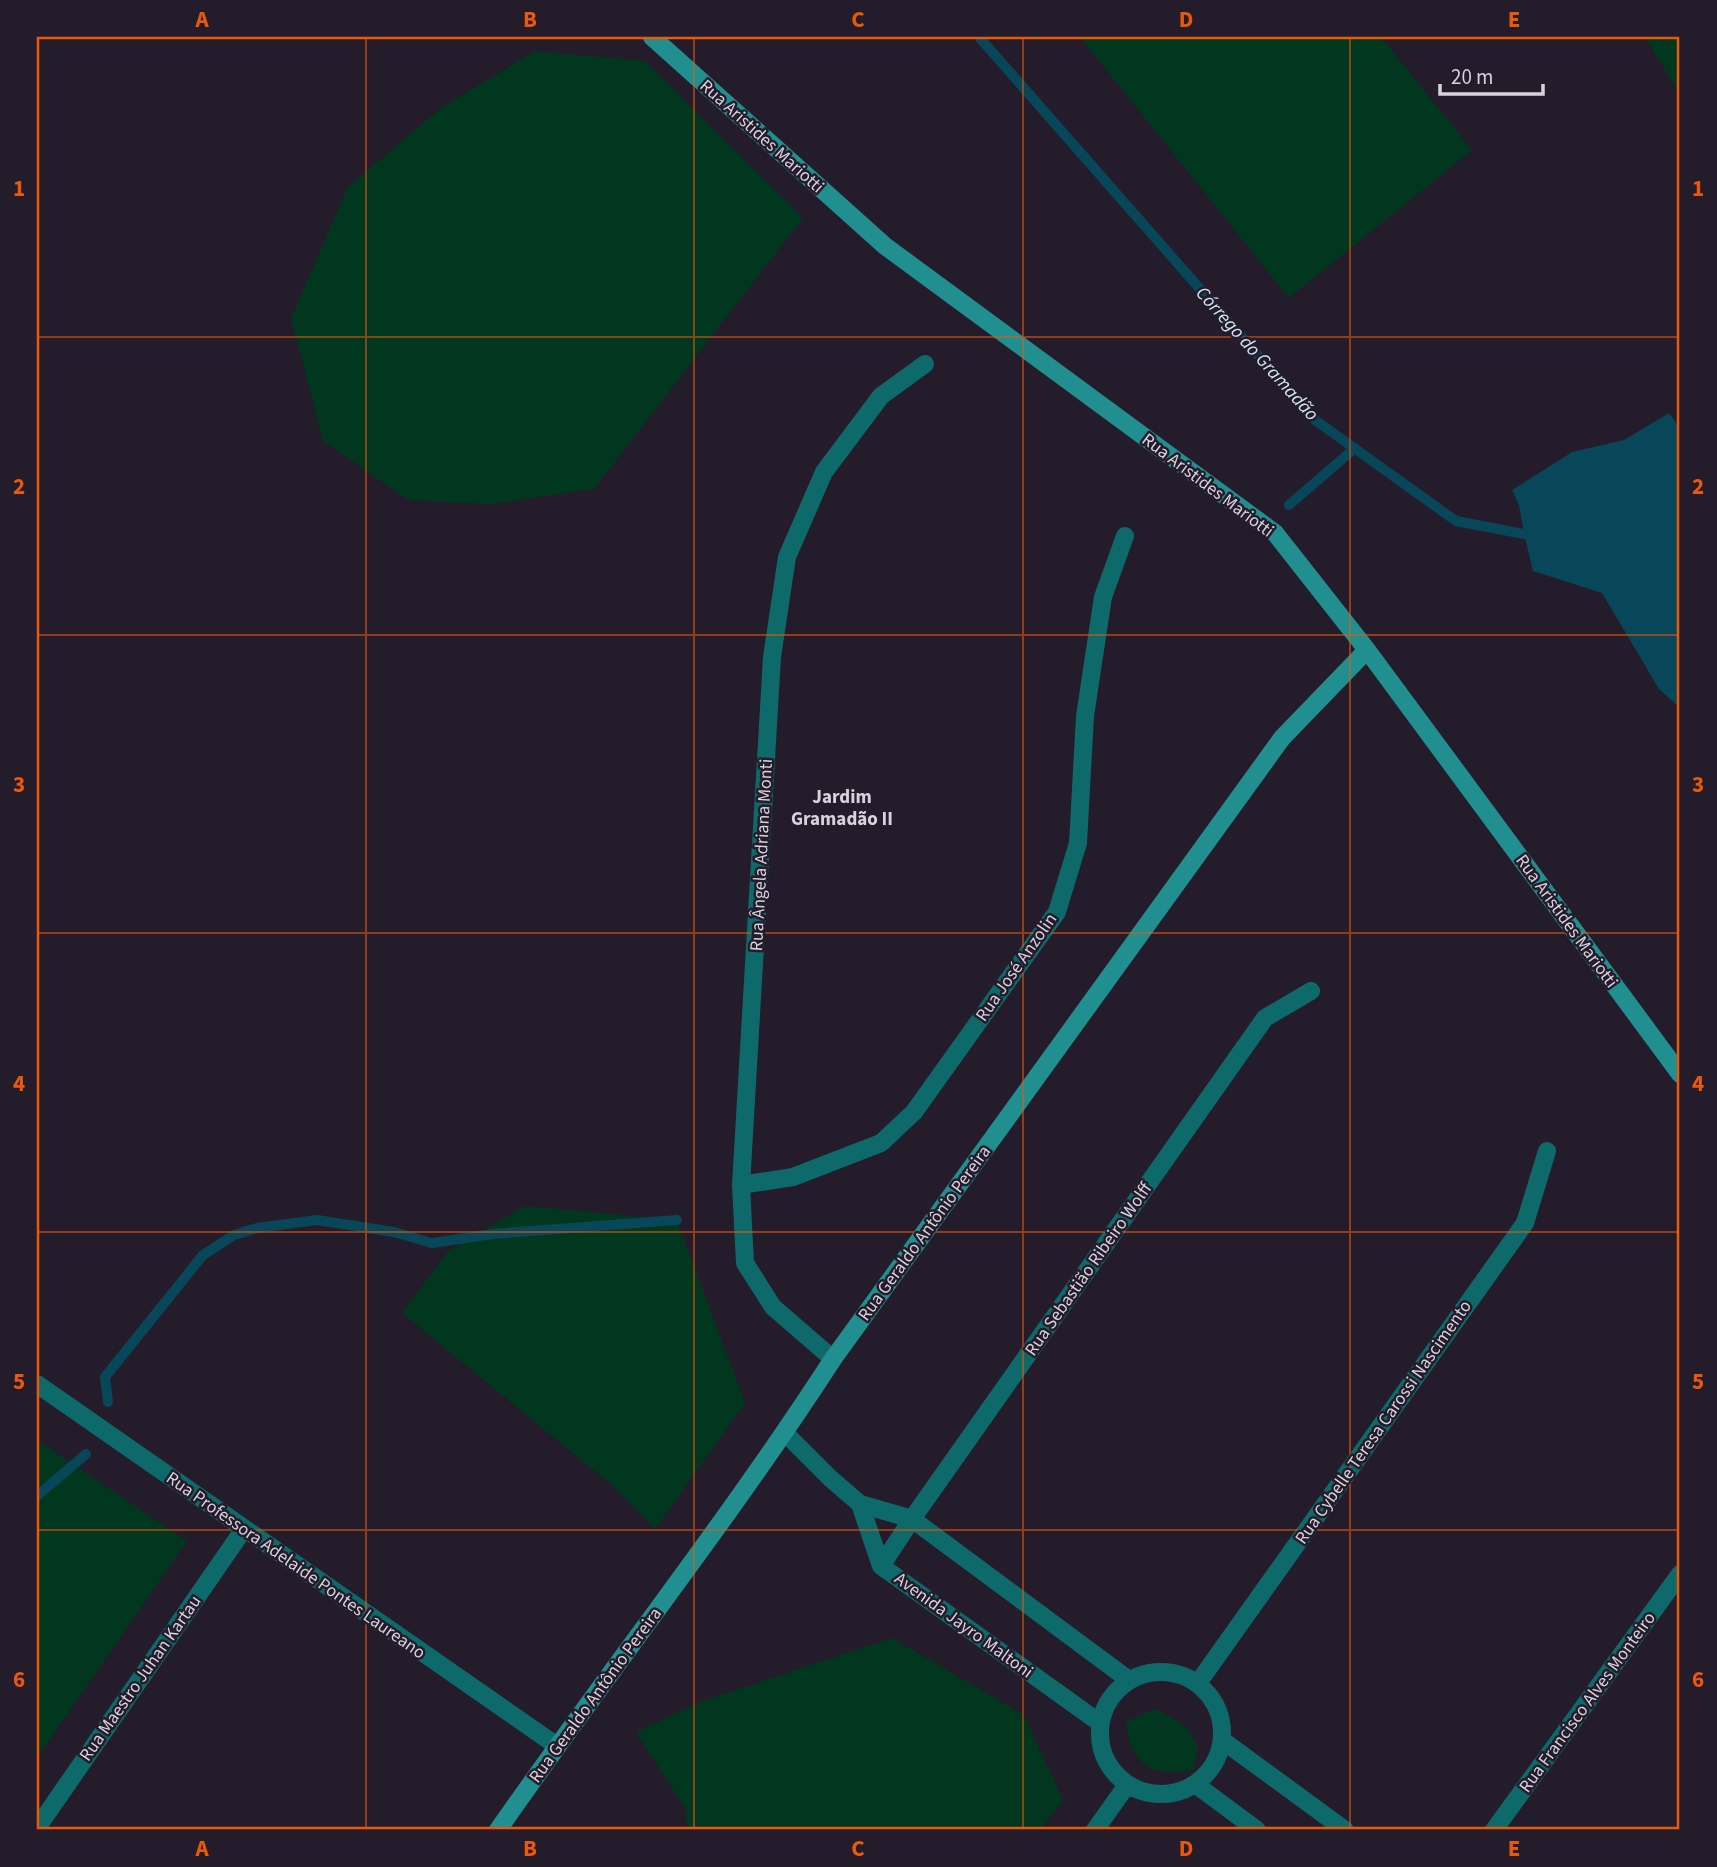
<svg xmlns="http://www.w3.org/2000/svg" width="1717" height="1867" viewBox="0 0 1717 1867" font-family="'Source Sans 3',sans-serif">
<style>
.green{fill:#00371e}
.water{fill:#08465a}
.lines{fill:none;stroke-linecap:round;stroke-linejoin:round}
.stream{stroke:#08465a;stroke-width:10}
.street{stroke:#0e696a;stroke-width:18}
.secondary{stroke:#218f90;stroke-width:18}
.grid{fill:none;stroke:#e8590c;stroke-width:2;stroke-opacity:0.55}
.labels{text-anchor:middle;stroke-width:5;stroke-linejoin:round;paint-order:stroke}
.street-label{font-size:18px;fill:#d8d2dd;stroke:#241c2b}
.water-label{font-size:19px;font-style:italic;fill:#d0e7f1;stroke:#241c2b}
.neighbourhood-label{font-size:19px;font-weight:bold;fill:#d8d2dd;stroke:#241c2b}
.neatline{fill:none;stroke:#e8590c;stroke-width:2.5}
.grid-label{font-size:23px;text-anchor:middle;font-weight:bold;fill:#e8590c}
</style>
<rect width="100%" height="100%" fill="#241c2b"/>
<path class="green" d="M1080 37H1381L1472 150 1289 298Z
M1645 37H1680V94Z
M535 51 645 61 803 218 594 489 490 504 408 500 323 441 291 318 348 187 441 108Z
M525 1206 677 1220 745 1403 655 1529 613 1486 402 1313 448 1251Z
M37 1440 187 1541 37 1758Z
M892 1638 1024 1715 1063 1800 1040 1830H687L686 1810 636 1732 700 1702Z
M1156 1709 1187 1727 1198 1748 1193 1770C1149 1777 1131 1765 1126 1721Z"/>
<path class="water" d="M1669 413 1680 428V708L1659 689 1602 593 1533 571 1524 533 1519 505 1512 490 1572 452 1624 440Z"/>
<g class="lines">
<path class="stream" d="M979 37 1315 420 1456 521 1535 536
M1289 505 1355 448
M108 1402 105 1377 203 1255 234 1235 257 1228 317 1220 394 1232 432 1243 493 1234 677 1220
M37 1496 86 1454"/>
<path class="street" d="M741 1185 793 1177 881 1143 914 1112 1057 912 1078 843 1085 716 1103 597 1125 536
M833 1359 773 1307 745 1263 741 1185 772 657 787 557 824 472 881 396 925 364
M37 1384 557 1746
M785 1433 830 1478 860 1504 912 1519 1129 1680
M860 1504 881 1566 1100 1723
M881 1566 912 1519 1265 1018 1311 991
M1100 1733a61 61 0 1 1 122 0a61 61 0 1 1-122 0Z
M1198 1683 1525 1223 1547 1151
M1222 1740 1345 1830
M1195 1784 1257 1830
M37 1828 244 1529
M1095 1830 1127 1785
M1494 1830 1680 1574"/>
<path class="secondary" d="M652 37 885 246 1275 533 1367 650 1680 1074
M498 1830C608 1672 728 1521 833 1359L1282 738 1367 650"/>
</g>
<path class="grid" d="M366 37V1830M694 37V1830M1023 37V1830M1350 37V1830M37 337H1680M37 635H1680M37 933H1680M37 1232H1680M37 1530H1680"/>
<g class="labels">
<g class="street-label">
<text transform="translate(762 136) rotate(42)" y="6">Rua Aristides Mariotti</text>
<text transform="translate(1208 485) rotate(37)" y="6">Rua Aristides Mariotti</text>
<text transform="translate(761 855) rotate(-87)" y="6">Rua Ângela Adriana Monti</text>
<text transform="translate(1567 921) rotate(54)" y="6">Rua Aristides Mariotti</text>
<text transform="translate(1016 967) rotate(-55)" y="6">Rua José Anzolin</text>
<text transform="translate(924 1233) rotate(-54)" y="6">Rua Geraldo Antônio Pereira</text>
<text transform="translate(1088 1269) rotate(-55)" y="6">Rua Sebastião Ribeiro Wolff</text>
<text transform="translate(1383 1422) rotate(-55)" y="6">Rua Cybelle Teresa Carossi Nascimento</text>
<text transform="translate(296 1565) rotate(35)" y="6">Rua Professora Adelaide Pontes Laureano</text>
<text transform="translate(964 1625) rotate(36)" y="6">Avenida Jayro Maltoni</text>
<text transform="translate(140 1678) rotate(-55)" y="6">Rua Maestro Juhan Kartau</text>
<text transform="translate(595 1695) rotate(-54)" y="6">Rua Geraldo Antônio Pereira</text>
<text transform="translate(1587 1702) rotate(-54)" y="6">Rua Francisco Alves Monteiro</text>
</g>
<g class="water-label">
<text transform="translate(1258 353) rotate(48)" y="7">Córrego do Gramadão</text>
</g>
<g class="neighbourhood-label">
<text x="842" y="803">Jardim<tspan x="842" dy="22">Gramadão II</tspan></text>
</g>
</g>
<rect width="1717" height="1867" fill="none" stroke="#241c2b" stroke-width="77"/>
<path d="M1440 84v10h103v-10" fill="none" stroke="#d8d2dd" stroke-width="3.5"/>
<text x="1451" y="84" font-size="21" fill="#d8d2dd" stroke="#241c2b" stroke-width="5" paint-order="stroke">20 m</text>
<rect x="38" y="38" width="1640" height="1790" class="neatline"/>
<g class="grid-label">
<text x="202" y="27">A</text>
<text x="530" y="27">B</text>
<text x="858" y="27">C</text>
<text x="1186" y="27">D</text>
<text x="1514" y="27">E</text>
<text x="19" y="196">1</text>
<text x="1698" y="196">1</text>
<text x="19" y="494">2</text>
<text x="1698" y="494">2</text>
<text x="19" y="792">3</text>
<text x="1698" y="792">3</text>
<text x="19" y="1091">4</text>
<text x="1698" y="1091">4</text>
<text x="19" y="1389">5</text>
<text x="1698" y="1389">5</text>
<text x="19" y="1687">6</text>
<text x="1698" y="1687">6</text>
<text x="202" y="1856">A</text>
<text x="530" y="1856">B</text>
<text x="858" y="1856">C</text>
<text x="1186" y="1856">D</text>
<text x="1514" y="1856">E</text>
</g>
</svg>
